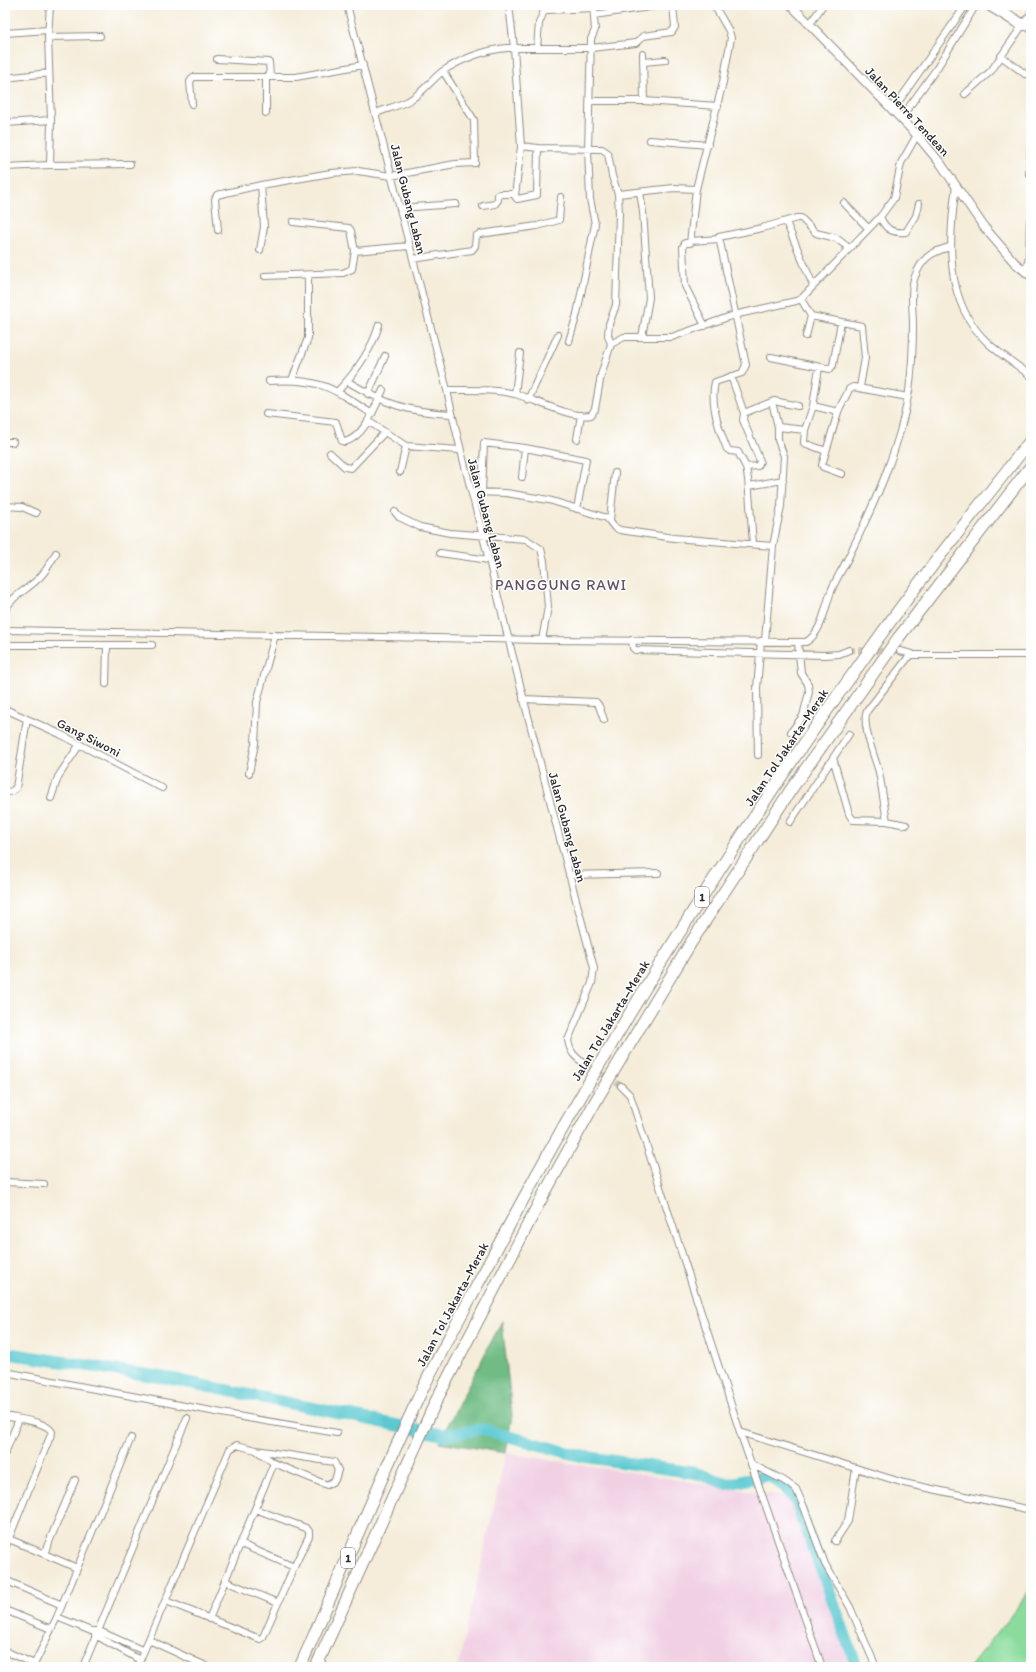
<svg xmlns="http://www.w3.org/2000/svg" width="1036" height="1672" viewBox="0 0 1036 1672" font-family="Itim,sans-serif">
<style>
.built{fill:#f1d0e4}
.green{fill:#8bdc9c;stroke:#5b8464}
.forest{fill:#70bc84;stroke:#4e7458}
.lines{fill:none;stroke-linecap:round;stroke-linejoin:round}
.river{stroke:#5cc9d1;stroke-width:12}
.minor-tunnel{stroke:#cdc6b7;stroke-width:6;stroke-dasharray:6 3;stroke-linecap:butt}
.minor-casing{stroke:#908c82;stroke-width:8}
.tertiary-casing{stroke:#908c82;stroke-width:10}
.motorway-casing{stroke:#908c82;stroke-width:13}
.minor{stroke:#fff;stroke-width:6}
.tertiary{stroke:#fff;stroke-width:8}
.motorway{stroke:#fff;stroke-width:11}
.labels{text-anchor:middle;stroke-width:3;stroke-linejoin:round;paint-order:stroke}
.shield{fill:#fff;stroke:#6b6b6b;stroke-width:1}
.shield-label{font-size:12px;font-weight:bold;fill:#2b2b2b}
.street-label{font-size:13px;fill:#2b2b2b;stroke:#fff}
.quarter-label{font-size:15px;letter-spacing:1px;fill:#615162;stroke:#fff}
</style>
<rect width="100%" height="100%" fill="#fff"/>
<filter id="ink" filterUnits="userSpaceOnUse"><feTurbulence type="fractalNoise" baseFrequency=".025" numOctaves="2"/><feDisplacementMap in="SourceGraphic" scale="8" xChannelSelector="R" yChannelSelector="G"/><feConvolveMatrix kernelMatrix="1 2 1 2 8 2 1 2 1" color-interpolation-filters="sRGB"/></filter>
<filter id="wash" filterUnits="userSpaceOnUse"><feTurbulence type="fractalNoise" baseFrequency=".012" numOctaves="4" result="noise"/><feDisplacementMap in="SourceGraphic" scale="16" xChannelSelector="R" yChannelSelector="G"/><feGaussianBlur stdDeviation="0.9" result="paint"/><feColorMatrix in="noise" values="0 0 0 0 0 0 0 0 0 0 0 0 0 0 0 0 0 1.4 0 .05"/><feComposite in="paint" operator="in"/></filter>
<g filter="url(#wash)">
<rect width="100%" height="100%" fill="#f5edda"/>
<path class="built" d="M506 1453 788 1497 857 1667H458Z"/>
<path class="green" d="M1031 1590V1667H970Z"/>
<path class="forest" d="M502 1321 512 1415 506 1453 439 1442Z"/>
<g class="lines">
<path class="river" d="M5 1353 167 1378 444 1435 482 1429 580 1456 696 1473 728 1484 769 1475 785 1487 796 1501 857 1667"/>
</g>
</g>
<g filter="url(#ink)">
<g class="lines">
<path class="minor-tunnel" d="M849 650 890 651
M585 1064 621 1086"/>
<g class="minor-casing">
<path id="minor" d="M50 5 48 37 51 120 50 165 130 164
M347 5 447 390C459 448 475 504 489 560 522 697 558 832 594 968L592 983 568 1040C570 1053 575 1057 585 1064
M509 5 514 48 521 146 538 148
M985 5 1021 27H1027
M995 5 1024 23 1031 30
M594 15 663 5
M810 24 823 5
M5 33 48 30
M48 37 100 36
M537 48 539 23 544 11 547 10 593 8
M643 54 644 101
M1001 56 1025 74
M217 59 269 62 270 77
M643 62 665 60
M266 77V113
M5 78 49 73
M965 94 991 71 1031 13
M591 101H644L718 106
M192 104 190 82 193 77H296L363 65
M892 111 966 5
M376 113C386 109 398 106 408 101 422 94 431 80 443 71 461 59 485 50 507 48H591L636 43 643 36 672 32 675 27 673 5
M901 118 937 68 976 5
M5 123 51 120
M650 140 708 145
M5 167 50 165
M1029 174 1031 143
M956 185C949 240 943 301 988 343 1001 355 1017 365 1031 376
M640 192 643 212 649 298 642 337
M618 194 674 188 696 189
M844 203 868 228
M483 206 495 204 498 200V195L500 194H515
M400 208 456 204
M880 217C886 230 892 233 906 232L916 216 919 204
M293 222 349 228 351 231 355 251 409 246
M786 222 813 285
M218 230 215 199 217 195 261 185 331 173 358 171 391 176 455 164 475 163 474 120 443 71
M690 241 719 239
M260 250 264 227 261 185
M413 259 472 250 475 246 476 236 480 234 537 226 559 220 561 197
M1026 272 1029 256 1030 221
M265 276 343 273 352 269 355 251
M801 299 811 316 862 326 865 358 860 387
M705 326 685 286 683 247 685 243H690L696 189 723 82 731 38 729 31 714 5
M806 336 811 316
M569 341 577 314 595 224 590 199 588 149 591 39 595 30 593 5
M611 344 624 337H672L734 315 796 301 801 299 880 217 894 198 901 163 917 135
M771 357 830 369 833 365 841 322
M731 376 744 413 774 401 798 406
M292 380 308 338V275
M269 381C320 378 331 387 372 414
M347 381C385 404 407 412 452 414
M447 390C469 390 493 389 515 394 534 399 572 419 591 415L595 409 601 375 611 344 608 335 609 324 616 305 619 214 618 194 612 176 608 153 602 149 538 148 537 195 517 199 515 196 521 146
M337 392C354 374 372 349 379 325
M368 394 385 356
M515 394 520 353
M528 400 558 335
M772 402 778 427 805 430 813 406 819 367
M813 406 838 412C841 403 846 398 849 389L853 387 908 397
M838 412 822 465 823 467 842 474
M744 413 743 420 760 461 758 466 746 467
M266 414 336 422 342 441 345 442C365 436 375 407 383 390
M368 421 406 446 459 450
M805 430 804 443 826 451
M577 439 581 415
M5 442H13
M330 453 345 467 351 468 384 433
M400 472 406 446
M522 477 525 448
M749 486 783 480
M472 492 506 493 549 500 607 518 614 527 620 530 674 538 773 546 765 641
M482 492 484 443 525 448 586 460 577 509
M5 506 22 507 36 513
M395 512 399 517 420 527 450 533 526 539 541 549 544 561 548 607 542 640
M610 520 615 473
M753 544 748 479 746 467 738 452 730 451 727 449C719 430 710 402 715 382L742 373 746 365 719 237 762 228 797 218H801L816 233 836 238 849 248
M773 546 781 506 784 456 778 440V427
M440 553 489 560
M5 611C12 595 26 591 38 579 46 572 51 562 56 553
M5 630 542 640 806 642C823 632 825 605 832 589 837 577 844 567 849 556 874 504 900 449 909 391 912 369 913 347 913 325 913 310 910 293 914 279 921 259 930 252 950 247
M632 640 633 648 635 650 825 655 839 654 849 650
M5 645H152
M900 651 912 654
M106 684 107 645
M523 699 596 702 599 706 604 720
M5 709 60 734 162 788
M791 732 803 716 809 692 808 684 801 673 798 643
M849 734 833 758 849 814 853 820 887 821
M758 755 757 688 761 641
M249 773 255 744 257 702 275 635
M5 793 12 791 16 788 27 719
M51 798 58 777 80 744
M790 822 833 758
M906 825 887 821C884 805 882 788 879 772 875 758 861 724 867 711L910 655H1031
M569 875 658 873
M621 1086 630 1095 740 1432 822 1667
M5 1182 44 1184
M5 1372 248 1418 337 1433
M5 1416C17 1419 47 1421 52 1432L5 1548
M740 1432 904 1483 1031 1510
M5 1453 19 1419
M751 1464 783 1480 796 1489 804 1507 825 1564 850 1607 876 1667
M9 1539 77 1568
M835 1541 848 1521 856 1468
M241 1544 294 1567 309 1536V1531L306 1528 255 1509
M44 1554 75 1480
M5 1580 62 1605
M225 1581 278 1603
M166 1601 260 1639 263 1637 294 1567
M5 1610 51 1629
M57 1617 91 1631H99L144 1651
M209 1619 274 1463
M95 1635 140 1660
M149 1640 208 1667
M5 1651 34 1664
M33 1667 57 1617 131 1438
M83 1667 187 1418
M137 1667 230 1449 237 1445 256 1450 334 1462 338 1470 335 1480 327 1485 274 1463 256 1450"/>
</g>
<g class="tertiary-casing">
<path id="tertiary" d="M791 5 917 135 941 164 984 227 1015 263 1031 276"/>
</g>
<g class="motorway-casing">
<path id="motorway" d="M300 1667C341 1575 379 1481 422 1390 443 1347 467 1305 489 1263 603 1046 734 838 877 640 926 571 979 506 1031 440
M316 1667 436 1401 538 1205 598 1097 692 941 790 791 899 637 1031 466"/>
</g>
<use href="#minor" class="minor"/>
<use href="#tertiary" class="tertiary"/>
<use href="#motorway" class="motorway"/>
</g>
</g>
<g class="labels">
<g class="shield">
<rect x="695" y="887" width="14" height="20" rx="3"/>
<rect x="341" y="1548" width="14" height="20" rx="3"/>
</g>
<g class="shield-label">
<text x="702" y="901">1</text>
<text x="348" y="1562">1</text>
</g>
<g class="street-label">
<text transform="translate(908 111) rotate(47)" y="5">Jalan Pierre Tendean</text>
<text transform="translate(409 199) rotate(76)" y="5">Jalan Gubang Laban</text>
<text transform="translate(487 513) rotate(75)" y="5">Jalan Gubang Laban</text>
<text transform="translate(89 737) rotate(27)" y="5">Gang Siwoni</text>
<text transform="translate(786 747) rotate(-56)" y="5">Jalan Tol Jakarta–Merak</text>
<text transform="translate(568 827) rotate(75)" y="5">Jalan Gubang Laban</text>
<text transform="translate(610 1020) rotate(-59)" y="5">Jalan Tol Jakarta–Merak</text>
<text transform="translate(452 1304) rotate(-62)" y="5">Jalan Tol Jakarta–Merak</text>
</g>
<g class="quarter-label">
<text x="561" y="590">PANGGUNG RAWI</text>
</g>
</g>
<rect width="1036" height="1672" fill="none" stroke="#fff" stroke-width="20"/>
</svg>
